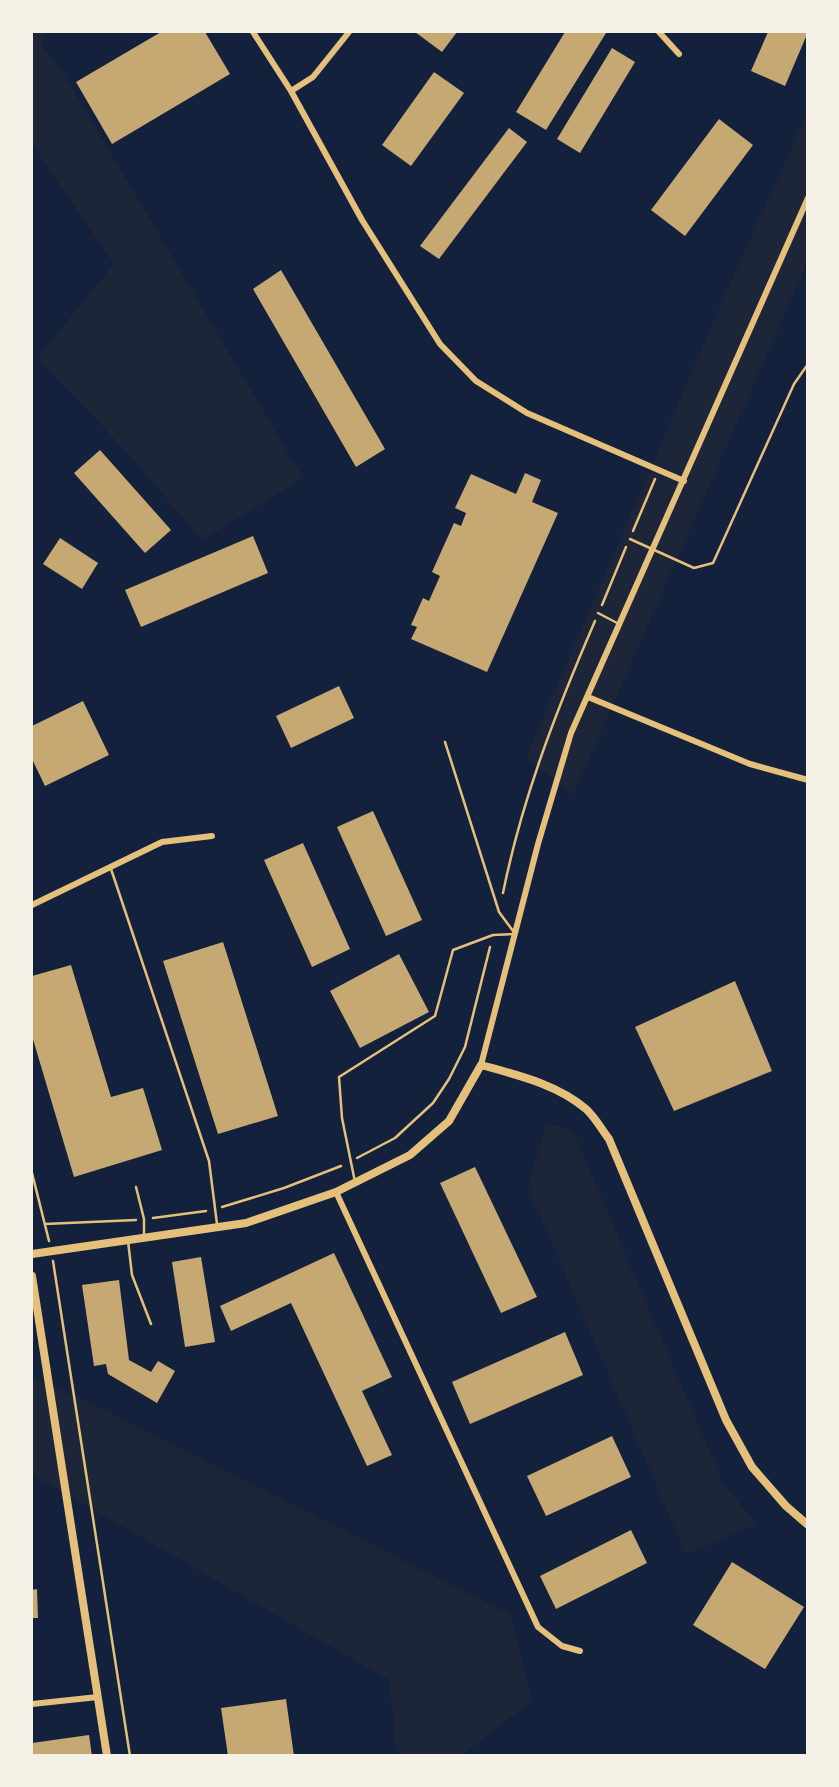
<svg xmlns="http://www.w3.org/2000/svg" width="839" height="1787" viewBox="0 0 839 1787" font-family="Mulish,sans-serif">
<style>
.green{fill:#1d2539}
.building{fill:#c6a872}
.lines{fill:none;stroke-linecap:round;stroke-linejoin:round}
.path{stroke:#e5c07b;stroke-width:2.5}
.service{stroke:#e5c07b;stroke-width:2.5}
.minor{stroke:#e5c07b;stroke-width:6}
.tertiary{stroke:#e5c07b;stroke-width:8}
</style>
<rect width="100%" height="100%" fill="#14213d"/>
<path class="green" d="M32 32H45L41 46 59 66 303 478 202 540 126 451 37 358 114 264 32 144Z
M807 114V263L573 795 526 758 728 288Z
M546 1123 573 1131 724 1485 757 1524 686 1554 528 1188Z
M32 1376 97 1406 510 1614 533 1700 462 1755H397L389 1680 32 1474Z"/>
<path class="building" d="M161 32H205L230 74 112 144 76 82Z
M415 32H457L442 52Z
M565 32 606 33 546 130 516 112Z
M768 32H808L785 86 751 71Z
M612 48 635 62 580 153 557 139Z
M434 72 464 93 411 166 382 145Z
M719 119 753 145 685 236 651 210Z
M509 128 527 142 439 259 420 246Z
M281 270 385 449 356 467 253 289Z
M100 450 171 530 145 553 74 473Z
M525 473 541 480 532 502 558 513 487 672 411 639 417 627 411 625 423 598 429 601 440 576 432 572 454 523 461 526 466 513 455 508 471 474 516 494Z
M253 536 268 573 141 627 125 590Z
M60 538 98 563 82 589 43 564Z
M339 686 354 718 291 748 276 716Z
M83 701 109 755 45 786 32 759V726Z
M373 811 422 920 386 936 337 827Z
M303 843 350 949 312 967 264 860Z
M223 942 278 1116 218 1134 163 961Z
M399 954 429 1012 360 1048 330 991Z
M71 965 111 1097 143 1088 162 1150 74 1177 32 1036V976Z
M735 981 772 1071 674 1111 635 1027Z
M475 1167 537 1297 501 1313 440 1183Z
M334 1253 392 1377 362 1391 392 1455 367 1466 291 1303 231 1331 220 1306Z
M201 1257 215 1342 185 1347 172 1262Z
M119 1280 129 1360 151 1372 158 1361 175 1371 157 1403 108 1374 106 1364 94 1366 82 1285Z
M565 1332 583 1375 470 1424 452 1382Z
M612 1436 631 1477 546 1516 527 1476Z
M631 1530 647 1563 556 1609 540 1576Z
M732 1562 804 1607 765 1669 693 1625Z
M37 1589 38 1618H32V1590Z
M286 1699 294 1756H228L221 1708Z
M89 1735 92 1756H32V1743Z"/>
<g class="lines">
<path class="path" d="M633 531 655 479
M602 605 626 547
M503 893C522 798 557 709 595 621
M357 1158 395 1138 433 1103 449 1079 465 1047 490 947
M32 1173 49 1241
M222 1207 284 1188 341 1166
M153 1218 206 1211
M45 1224 136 1220
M53 1261 130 1756"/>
<path class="service" d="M630 539 694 568 713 563 794 384 808 364
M598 613 619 624
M445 742 499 912 513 931
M111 869 209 1161 217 1224
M355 1182 342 1118 339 1077 435 1016 453 950 493 935 515 934
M136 1187 144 1219V1236
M128 1241 132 1275 151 1324"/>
<path class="minor" d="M253 32 291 91 362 220 440 344 476 381 527 413 684 481
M659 32 679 54
M291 91 313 77 349 32
M588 697 750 764 808 780
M32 905 162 842 212 836
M481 1065 538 844 571 733 808 198
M336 1192 538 1627 562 1646 580 1651
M32 1704 98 1697"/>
<path class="tertiary" d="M32 1254 246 1223 336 1192 410 1155 449 1121 481 1065C517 1075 557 1084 586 1109 595 1117 602 1130 609 1139L726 1420 752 1467 786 1506 808 1525
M32 1276 107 1756"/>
</g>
<rect width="839" height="1787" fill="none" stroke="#f6f1e7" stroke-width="66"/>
</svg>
